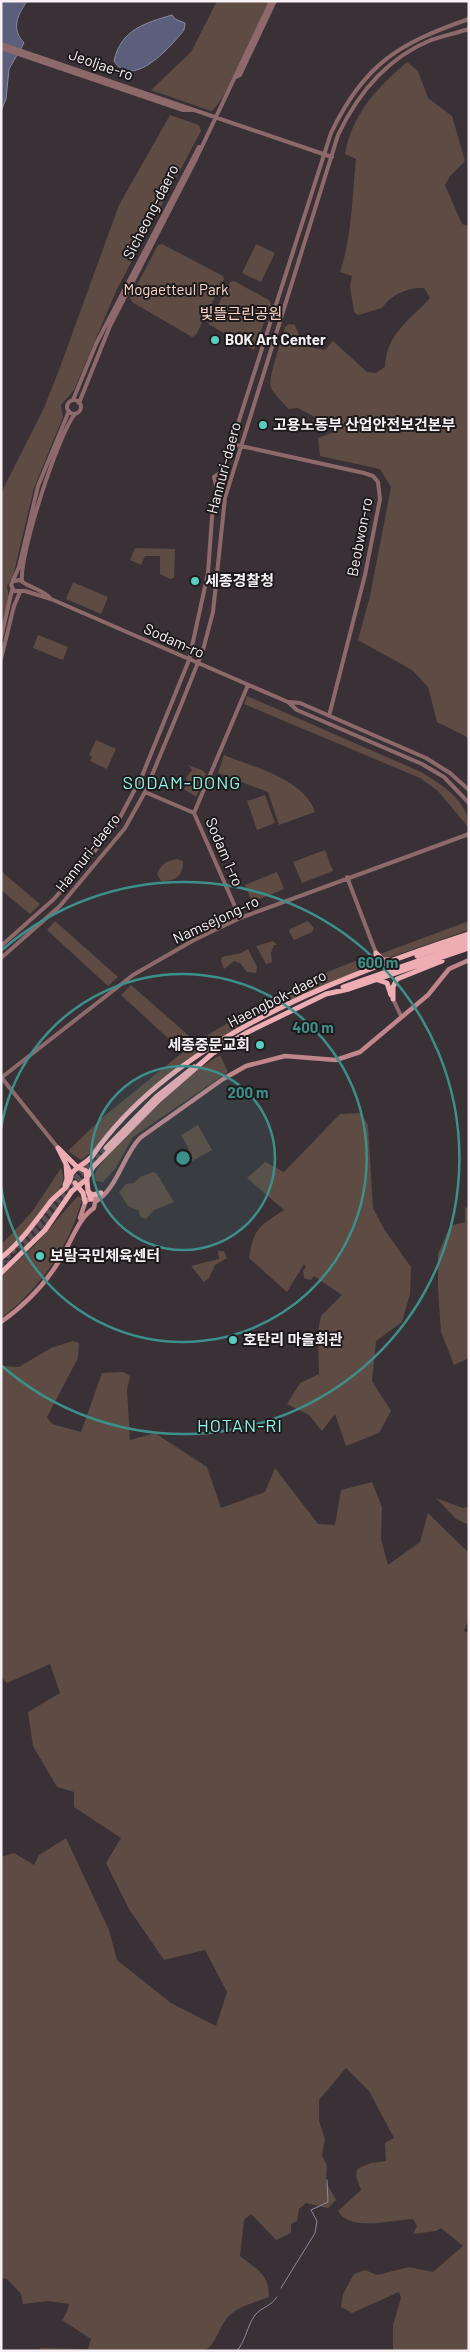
<svg xmlns="http://www.w3.org/2000/svg" width="470" height="2352" viewBox="0 0 470 2352" font-family="Barlow,'Noto Sans KR',sans-serif">
<style>
.green{fill:#5e4b43}
.water{fill:#5b5f7c;stroke:#8a8ba0}
.lines{fill:none;stroke-linecap:round;stroke-linejoin:round}
.stream{stroke:#8a8ba0;stroke-width:1}
.trunk-tunnel{stroke:#564e53;stroke-width:5;stroke-dasharray:5 2.5;stroke-linecap:butt}
.tertiary{stroke:#8e696c;stroke-width:4}
.secondary{stroke:#c1868c;stroke-width:4.5}
.trunk{stroke:#eeadb3;stroke-width:5}
.ring{fill:none;stroke:#3d8f89;stroke-width:2.5}
.poi-dot{fill:#58cec0;stroke:#1e1a1c;stroke-width:2}
.labels{text-anchor:middle;stroke-width:4;stroke-linejoin:round;paint-order:stroke}
.street-label{font-size:15px;fill:#f7f1f5;stroke:#1e1a1c}
.park-label{font-size:15px;fill:#fad6c7;stroke:#1e1a1c}
.poi-label{font-size:15px;font-weight:bold;fill:#f7f1f5;stroke:#1e1a1c;text-anchor:start}
.quarter-label{font-size:18px;letter-spacing:1px;fill:#8df6e8;stroke:#1e1a1c}
.centre{fill:#3d8f89;stroke:#1e1a1c;stroke-width:2.5}
.ring-label{font-size:15px;text-anchor:middle;font-weight:bold;fill:#3d8f89;stroke:#1e1a1c;stroke-width:4;stroke-linejoin:round;paint-order:stroke}
</style>
<rect width="100%" height="100%" fill="#393136"/>
<path class="green" d="M217 1H270C261 20 224 105 211 111L151 90 191 52Z
M407 62 418 71 428 98 452 116 465 161 450 176 445 185 462 224 469 226V738L437 722 428 687 412 670 358 640 370 596 391 487 380 469 320 456 318 438 339 430 298 408 289 409C283 403 275 395 271 388 267 379 282 340 285 327L289 324 295 325 303 346 325 350 333 341 367 372 376 373 385 367C386 334 410 320 430 298L424 288C409 287 391 294 382 308L358 315 354 312 350 286 352 276 340 272C352 236 352 197 356 159L345 154C352 114 377 88 407 62Z
M170 115 199 125 201 131 117 289 74 390 61 405 63 417 34 488 13 576 7 586 9 598 1 627V493L44 408 59 370 119 205Z
M162 244 223 276 224 279 196 335 192 337 132 302 130 298 158 245Z
M256 244 275 253 261 282 242 273Z
M234 281 269 300 271 304 254 350 208 324 230 282Z
M135 548 175 549 174 578 170 579 160 574V556H145L141 565 130 560Z
M73 582 108 597 101 614 66 599Z
M38 635 68 647 63 660 33 648Z
M247 696 421 772C442 785 469 801 469 828L438 791 420 778 244 704Z
M96 740 116 749 107 769 90 761 92 757 89 755Z
M224 755C253 767 305 779 315 812L279 825 268 792 218 773Z
M188 765 202 770 206 774 196 797 184 789 188 782 186 778 192 770Z
M265 795 275 823 257 830 247 801Z
M325 850 333 871 302 883 293 862Z
M177 859 183 861C184 875 175 882 161 881L157 874C162 863 166 861 177 859Z
M1 871 40 904 30 914 1 890Z
M277 872 284 889 252 902 245 885Z
M55 921 118 977 108 986 47 930Z
M308 921 314 928 312 932 294 940 289 932 290 929Z
M469 921V930L385 959 380 954Z
M273 941 277 945H274L271 953 272 962 266 964 256 946Z
M248 949 257 967 256 973 247 972 240 963 234 961 224 969 221 960 222 957 241 953Z
M372 955 374 962 370 965 277 1006 212 1044 123 1117 92 1152 81 1160 68 1151 102 1118 183 1052 121 995 131 985 196 1042C252 1008 310 976 372 955Z
M220 1055 228 1072 133 1137 115 1169 103 1182 96 1181 94 1175 98 1168C131 1125 174 1083 220 1055Z
M361 1113 368 1125 373 1208 384 1229 411 1267 410 1294 402 1322 376 1341 372 1381 391 1411 379 1433 346 1446 335 1414 322 1431 309 1415 287 1404 300 1383 319 1374 318 1330 321 1316 342 1295 314 1276 311 1280 304 1278 303 1271 306 1267 304 1264 287 1292 249 1258C254 1227 260 1226 284 1210L247 1178 265 1162 284 1172 340 1114Z
M198 1125 212 1150 189 1163 183 1153 189 1149 181 1135Z
M61 1168C62 1171 64 1176 63 1180 61 1198 15 1242 1 1257V1245L32 1212Z
M153 1172 157 1174 174 1202 154 1210 146 1219 140 1217 139 1211 128 1206 119 1192 126 1184 134 1183 140 1177Z
M78 1196 82 1199C70 1246 40 1289 1 1318V1276L32 1248Z
M465 1207 469 1209V1358L454 1365 441 1332 438 1289V1254L450 1226 465 1222Z
M218 1251H224L227 1258 215 1265 209 1278 204 1282 191 1266 219 1259Z
M73 1341 79 1343 78 1358 47 1417 52 1424 81 1432 102 1373 123 1372 130 1376 127 1390 130 1440 155 1433 207 1467 221 1508 265 1492 275 1468 318 1524 335 1525 341 1490 372 1482 382 1507 381 1539 388 1565 420 1542 428 1513 469 1553V1618L464 1631 469 1633V2351H393V2325L401 2298 399 2292 352 2313 341 2307 343 2294 354 2274 365 2270 377 2275 409 2267 433 2272 463 2246 441 2228 436 2231 413 2234 417 2226 413 2219C394 2220 348 2232 338 2211L361 2190 356 2176 357 2169 371 2163 386 2161 385 2143 394 2138 369 2091 346 2068 319 2100V2121L325 2139 322 2155 327 2166 326 2182 336 2200 328 2208 306 2203 299 2209 297 2221 291 2224V2233L276 2240 251 2214 244 2220 240 2256C257 2270 269 2273 269 2297 252 2304 233 2306 223 2324 217 2334 215 2343 206 2350L37 2351 41 2348 88 2349 91 2339 62 2320 67 2312 69 2304 48 2301 23 2304 21 2294 7 2279 1 2278V1857L14 1853 34 1865 39 1855 66 1838 109 1930 117 1960 171 2003 216 2026 227 1992 205 1950 164 1960 129 1909 106 1863 121 1838 74 1807V1792L57 1787 33 1746 28 1712 60 1693 50 1664 7 1683 1 1677V1366L19 1367 51 1348Z
M436 1498 463 1508 469 1507V1525L456 1519Z"/>
<path class="water" d="M1 1H27C17 16 11 29 24 43L9 69 6 99 1 111Z
M172 15 175 19 185 23 184 30C172 45 133 91 114 61 121 29 146 23 172 15Z"/>
<g class="lines">
<path class="stream" d="M281 2288 315 2233 317 2221 311 2210 328 2202 327 2180
M237 2351C246 2340 247 2326 255 2315 262 2307 270 2307 277 2297"/>
<path class="trunk-tunnel" d="M26 1246 106 1148
M1 1263 25 1240 89 1162
M1 1268 11 1261"/>
<path class="tertiary" d="M1 44 332 157
M1 48 183 110H191
M236 77 240 75 275 1
M73 400 96 344 199 147
M67 407a7 7 0 1 1 14 0a7 7 0 1 1-14 0Z
M79 403 110 326 197 157 271 1
M69 411 38 486 19 567 11 585 14 591H25L51 599 288 702 297 710 422 764 444 777 469 803
M232 444 364 473 373 476 378 482 380 499 365 575 329 716
M217 489 214 477 223 471
M14 581 20 580C29 588 45 590 51 599
M22 581C19 556 58 434 75 414
M1 638 12 590
M1 659 14 606 20 592
M289 702 300 703 426 758 450 773 469 790
M145 792 194 813
M347 877 376 953
M240 918 194 813 248 685
M1 946 54 899 86 862 117 823 142 776 189 660 208 573 212 517 217 489 331 133C364 64 399 43 469 19
M1 958 60 906 125 828 145 792 181 705 203 650 213 612 225 498 338 135C358 93 387 58 431 40 443 36 456 33 469 29
M393 999 401 1016
M1 1077 58 1148
M1 1078 133 975 194 940 240 918 469 834"/>
<path class="secondary" d="M95 1202C118 1188 122 1157 140 1138L223 1079 246 1066 285 1056 336 1060 360 1052 428 995 449 969 469 960
M80 1218 86 1200 94 1199 101 1193
M1 1322C25 1305 44 1286 59 1261 71 1244 77 1219 94 1208L95 1202"/>
<path class="trunk" d="M376 953 383 960H388
M417 956 469 938
M369 967 376 962V953
M378 980 387 983 391 995
M343 987 469 943
M393 999V987L397 979 442 961
M58 1148 76 1166 86 1171 88 1191 91 1199
M58 1148 71 1174
M106 1148 156 1097 194 1067
M71 1175C75 1166 87 1164 93 1155 174 1039 339 976 469 934
M88 1176 93 1167 159 1100 213 1053 248 1032 326 994 349 989 469 948
M75 1183 83 1193 85 1202
M65 1185 67 1179 66 1164
M88 1191 92 1195 101 1193
M1 1258C21 1242 36 1221 51 1201 59 1192 68 1189 71 1177
M1 1273 45 1230 72 1191 87 1179"/>
</g>
<circle cx="183" cy="1158" r="92" fill="#3d8f89" fill-opacity=".12"/>
<g class="ring">
<circle cx="183" cy="1158" r="92"/>
<path d="M1 1129A184 184 0 1 1 1 1187"/>
<path d="M2 950A276 276 0 1 1 2 1366"/>
</g>
<g class="poi-dot">
<circle cx="215" cy="340" r="5"/>
<circle cx="263" cy="425" r="5"/>
<circle cx="195" cy="581" r="5"/>
<circle cx="260" cy="1045" r="5"/>
<circle cx="40" cy="1256" r="5"/>
<circle cx="233" cy="1340" r="5"/>
</g>
<g class="labels">
<g class="street-label">
<text transform="translate(101 65) rotate(19)" y="5">Jeoljae-ro</text>
<text transform="translate(151 212) rotate(-63)" y="5">Sicheong-daero</text>
<text transform="translate(224 468) rotate(-75)" y="5">Hannuri-daero</text>
<text transform="translate(360 537) rotate(-79)" y="5">Beobwon-ro</text>
<text transform="translate(174 641) rotate(24)" y="5">Sodam-ro</text>
<text transform="translate(224 852) rotate(67)" y="5">Sodam 1-ro</text>
<text transform="translate(88 853) rotate(-52)" y="5">Hannuri-daero</text>
<text transform="translate(216 920) rotate(-25)" y="5">Namsejong-ro</text>
<text transform="translate(277 999) rotate(-27)" y="5">Haengbok-daero</text>
</g>
<g class="park-label">
<text x="176" y="295">Mogaetteul Park</text>
<text x="241" y="319">빛뜰근린공원</text>
</g>
<g class="poi-label">
<text x="225" y="345">BOK Art Center</text>
<text x="273" y="430">고용노동부 산업안전보건본부</text>
<text x="205" y="586">세종경찰청</text>
<text x="250" y="1050" text-anchor="end">세종중문교회</text>
<text x="50" y="1261">보람국민체육센터</text>
<text x="243" y="1345">호탄리 마을회관</text>
</g>
<g class="quarter-label">
<text x="182" y="789">SODAM-DONG</text>
<text x="240" y="1432">HOTAN-RI</text>
</g>
</g>
<circle cx="183" cy="1158" r="8" class="centre"/>
<g class="ring-label">
<text x="378" y="968">600 m</text>
<text x="313" y="1033">400 m</text>
<text x="248" y="1098">200 m</text>
</g>
<rect width="470" height="2352" fill="none" stroke="#f7f1f5" stroke-width="5"/>
</svg>
